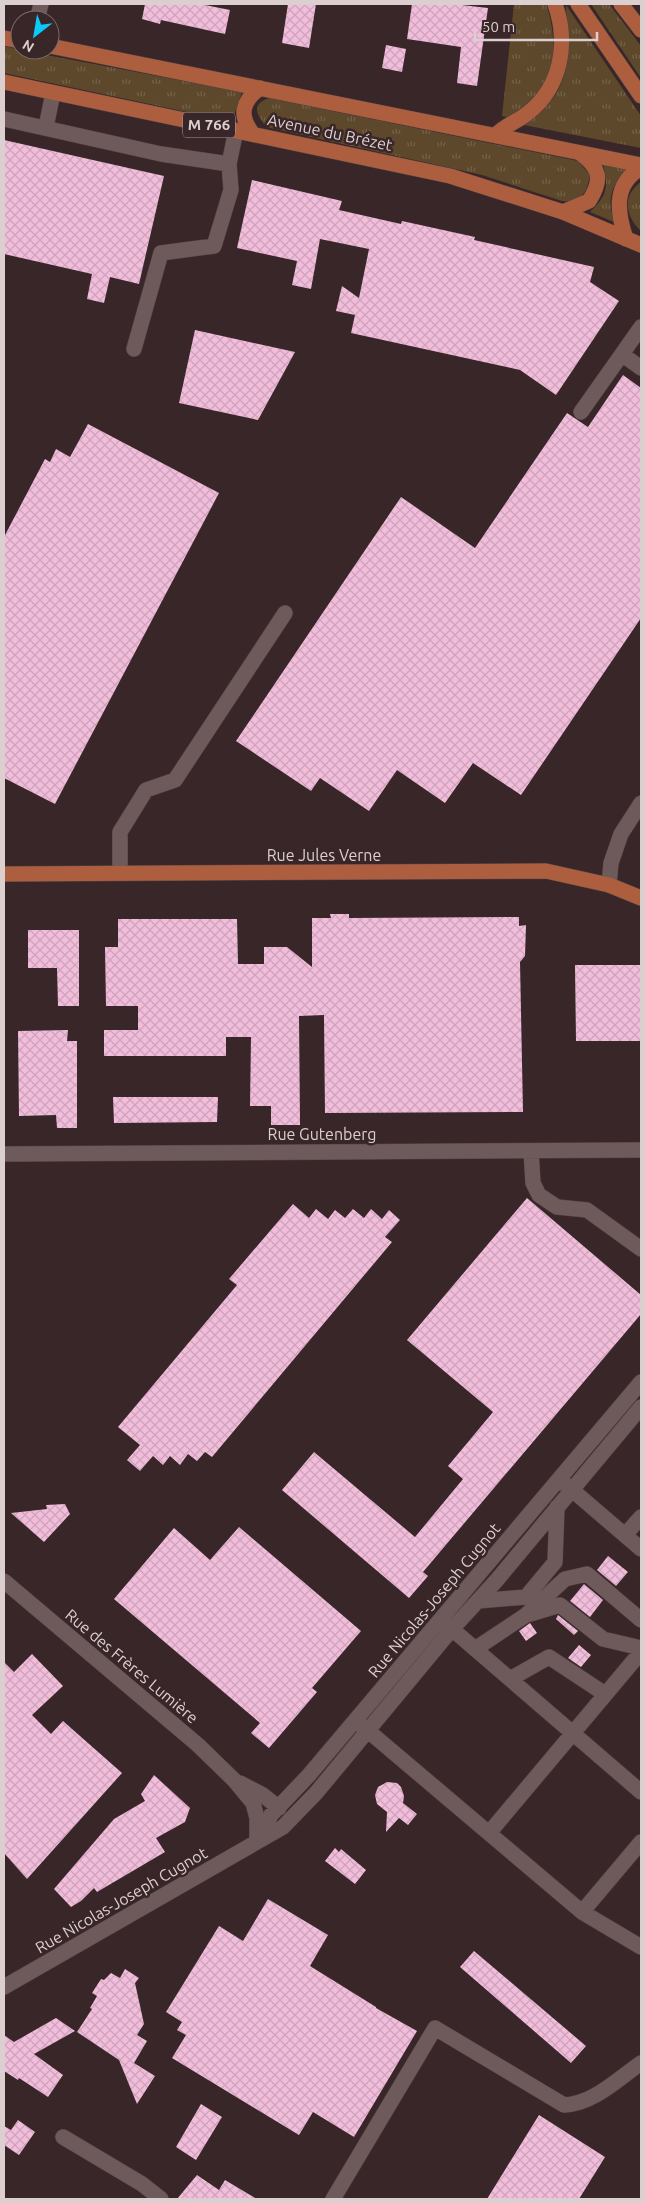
<svg xmlns="http://www.w3.org/2000/svg" width="645" height="2203" viewBox="0 0 645 2203" font-family="Ubuntu,sans-serif">
<style>
.grass{fill:url(#grass-tufts)}
.building{fill:url(#building-cross-hatch)}
.lines{fill:none;stroke-linecap:round;stroke-linejoin:round}
.minor-casing{stroke:#544546;stroke-width:16}
.major-casing{stroke:#544546;stroke-width:16}
.minor{stroke:#6e595b;stroke-width:15}
.major{stroke:#ad5e3f;stroke-width:15}
.labels{text-anchor:middle;stroke-width:5;stroke-linejoin:round;paint-order:stroke}
.shield{fill:#392628;stroke:#ab9c9e;stroke-width:1}
.shield-label{font-size:15px;font-weight:bold;fill:#dccfd0}
.street-label{font-size:16px;fill:#dccfd0;stroke:#392628}
</style>
<defs>
<pattern id="grass-tufts" width="24" height="20" patternUnits="userSpaceOnUse" patternTransform="scale(1.25)"><rect width="24" height="20" fill="#5e482b"/><path d="M3 7l-1-3M5 7V3M7 7l1-3M15 17l-1-3M17 17v-4M19 17l1-3" fill="none" stroke="#746149"/></pattern>
<pattern id="building-cross-hatch" width="8" height="8" patternUnits="userSpaceOnUse" patternTransform="scale(1.25)"><rect width="8" height="8" fill="#f1bddb"/><path d="M0 0l8 8M0 8l8-8" fill="none" stroke="#cea4bc"/></pattern>
</defs>
<rect width="100%" height="100%" fill="#392628"/>
<path class="grass" d="M514 4H546C556 32 557 66 541 92 535 102 520 110 511 118L502 116Z
M591 4H609L641 46V78Z
M566 5 641 116V148L524 125C534 116 548 106 555 95 573 68 567 36 566 5Z
M4 46 20 50 242 92 234 115V122L4 73Z
M269 98 578 161 590 175C587 193 581 203 562 201L482 175 266 127C257 114 250 105 269 98Z
M603 164 629 170C610 185 607 199 614 222L590 212C607 196 609 187 603 164Z
M641 182V231C625 216 622 195 641 182Z"/>
<path class="building" d="M145 4H200L230 10 225 34 161 20 160 24 142 19Z
M288 4H316L309 48 282 43Z
M412 4H453L488 8 477 86 457 83 461 47 407 39Z
M386 45 406 49 402 72 382 68Z
M4 140 164 176 139 284 110 277 104 303 87 299 92 274 4 254Z
M252 180 342 201 339 210 401 224 402 221 475 237 474 240 594 267 590 282 619 301 556 395 520 370 351 333 355 315 336 311 342 286 359 298 369 249 320 239 311 289 292 285 297 261 237 248Z
M195 330 295 352 258 420 179 403Z
M623 375 641 388V618L521 795 473 763 445 803 397 770 369 811 320 778 311 791 236 741 401 497 475 548 567 413 588 427Z
M88 424 219 493 55 804 4 778V537L45 459 50 462 56 449 70 457Z
M330 914H349V918L519 917V926L526 925 525 956 520 962 523 1112 325 1113 324 1015 299 1016 300 1125H271V1106H250L251 1037H226V1056H104V1030H138V1006H106L105 947H118V919H237L238 964H264V947H287L312 967V918H331Z
M28 930H79V1006H58L57 968H28Z
M575 965H641V1041H576Z
M68 1030 67 1041H77V1128H57L56 1115 19 1116 18 1031Z
M113 1097H218L217 1122 114 1123Z
M527 1198 641 1295V1314L423 1572 428 1576 409 1598 282 1490 314 1452 415 1537 463 1479 448 1466 493 1412 407 1340Z
M293 1204 309 1218 316 1209 328 1219 335 1210 345 1218 353 1209 364 1218 371 1209 382 1219 389 1210 400 1220 385 1237 392 1242 212 1457 205 1452 197 1461 188 1454 180 1465 170 1456 163 1465 153 1456 140 1471 127 1460 140 1445 118 1427 237 1285 229 1279Z
M65 1504 70 1514 44 1542 11 1513 47 1509 46 1505Z
M239 1527 361 1631 312 1688 317 1692 269 1748 251 1733 260 1723 114 1599 174 1528 210 1560Z
M608 1556 628 1572 616 1586 597 1570Z
M584 1584 603 1600 590 1617 570 1601Z
M558 1615 578 1631 574 1635 556 1619Z
M530 1623 537 1633 526 1641 519 1631Z
M579 1645 591 1655 581 1667 568 1658Z
M32 1654 63 1686 32 1715 51 1734 63 1721 122 1773 27 1879 4 1853V1662L14 1672Z
M154 1775 190 1808 185 1822 156 1838 165 1852 97 1892 94 1888 81 1901 71 1907 54 1889 114 1819 145 1801 141 1794Z
M387 1782 397 1783 401 1787 404 1796 403 1803 417 1814 408 1825 399 1818 386 1832 387 1812 377 1804 375 1795 378 1787Z
M335 1848 339 1852 341 1849 366 1870 355 1884 325 1861Z
M268 1899 328 1935 310 1966 376 2007V2008L417 2031 354 2137 313 2112 299 2135 172 2058 186 2035 177 2030 182 2022 166 2012 219 1926 243 1941Z
M474 1951 586 2046 571 2063 460 1967Z
M125 1969 139 1978 135 1983 144 2024 137 2035 147 2041 134 2063 155 2076 137 2104 119 2060 77 2032 92 2009 90 2008 97 1996 92 1993 101 1979 104 1980 111 1973 120 1978Z
M56 2018 75 2031 34 2054 63 2075 48 2097 19 2078 18 2080 4 2071V2035L14 2042Z
M201 2104 222 2117 196 2160 176 2147Z
M539 2115 605 2157 579 2199H487Z
M18 2120 35 2132 19 2155 4 2145V2126L11 2130Z
M197 2175 219 2190 225 2180 257 2199H177Z"/>
<g class="lines">
<g class="minor-casing">
<path id="minor" d="M37 20 41 4
M4 119 161 154 229 164 236 130
M46 127 53 93
M134 349 161 253 214 246 231 190 229 164
M623 355 641 368
M581 412 641 327
M120 873V832L146 790 175 780 285 613
M609 885 611 863 621 834 641 803
M531 1151 533 1183 539 1195 557 1207 587 1210 641 1249
M4 1154 641 1150
M564 1483 641 1549
M625 1535 641 1517
M4 1581 198 1745 234 1780 253 1803 257 1818V1839
M478 1601 526 1597 555 1562 557 1507
M530 1614 560 1605 603 1639 641 1648
M445 1623 641 1792
M475 1649 526 1615 565 1579 587 1574 641 1620
M510 1679 549 1657 605 1694
M360 1724 582 1912 641 1947
M240 1783 263 1795 279 1808
M489 1833 641 1652
M257 1842 271 1815 309 1775 641 1382
M582 1912 641 1842
M4 1987 283 1827 316 1793 452 1629 496 1581 641 1407
M63 2137 142 2184 161 2199
M333 2199 435 2028 564 2105C593 2104 618 2079 641 2063"/>
</g>
<g class="major-casing">
<path id="major" d="M578 4 641 96
M621 4 641 30
M4 38 20 41
M50 46 641 165
M4 82 450 176 563 212 641 245
M253 134C239 116 241 102 260 88
M496 135C505 125 517 122 528 113 561 87 569 43 555 4
M563 212 589 201C603 179 600 168 580 153
M626 239C617 212 613 184 641 168
M4 874 546 871 609 885 641 898"/>
</g>
<use href="#minor" class="minor"/>
<use href="#major" class="major"/>
</g>
<g class="labels">
<rect class="shield" x="183" y="112.5" width="52" height="25" rx="4"/>
<g class="shield-label">
<text x="209" y="130">M 766</text>
</g>
<g class="street-label">
<text transform="translate(330 132) rotate(12)" y="6">Avenue du Brézet</text>
<text x="324" y="861">Rue Jules Verne</text>
<text x="322" y="1140">Rue Gutenberg</text>
<text transform="translate(434 1600) rotate(-50)" y="6">Rue Nicolas-Joseph Cugnot</text>
<text transform="translate(132 1666) rotate(40)" y="6">Rue des Frères Lumière</text>
<text transform="translate(121 1900) rotate(-30)" y="6">Rue Nicolas-Joseph Cugnot</text>
</g>
</g>
<rect width="645" height="2203" fill="none" stroke="#dccfd0" stroke-width="10"/>
<g transform="translate(35 35) rotate(211)"><circle r="24" fill="#392628" stroke="#7a6a6b"/>
<path d="M0-4L9 19L0 12L-9 19Z" fill="#0bcafa"/>
<text y="-8" font-size="14" font-weight="bold" text-anchor="middle" fill="#dccfd0">N</text>
</g>
<path d="M475 32v8h122v-8" fill="none" stroke="#dccfd0" stroke-width="2.5"/>
<text x="482" y="32" font-size="15" fill="#dccfd0" stroke="#392628" stroke-width="4" paint-order="stroke">50 m</text>
</svg>
